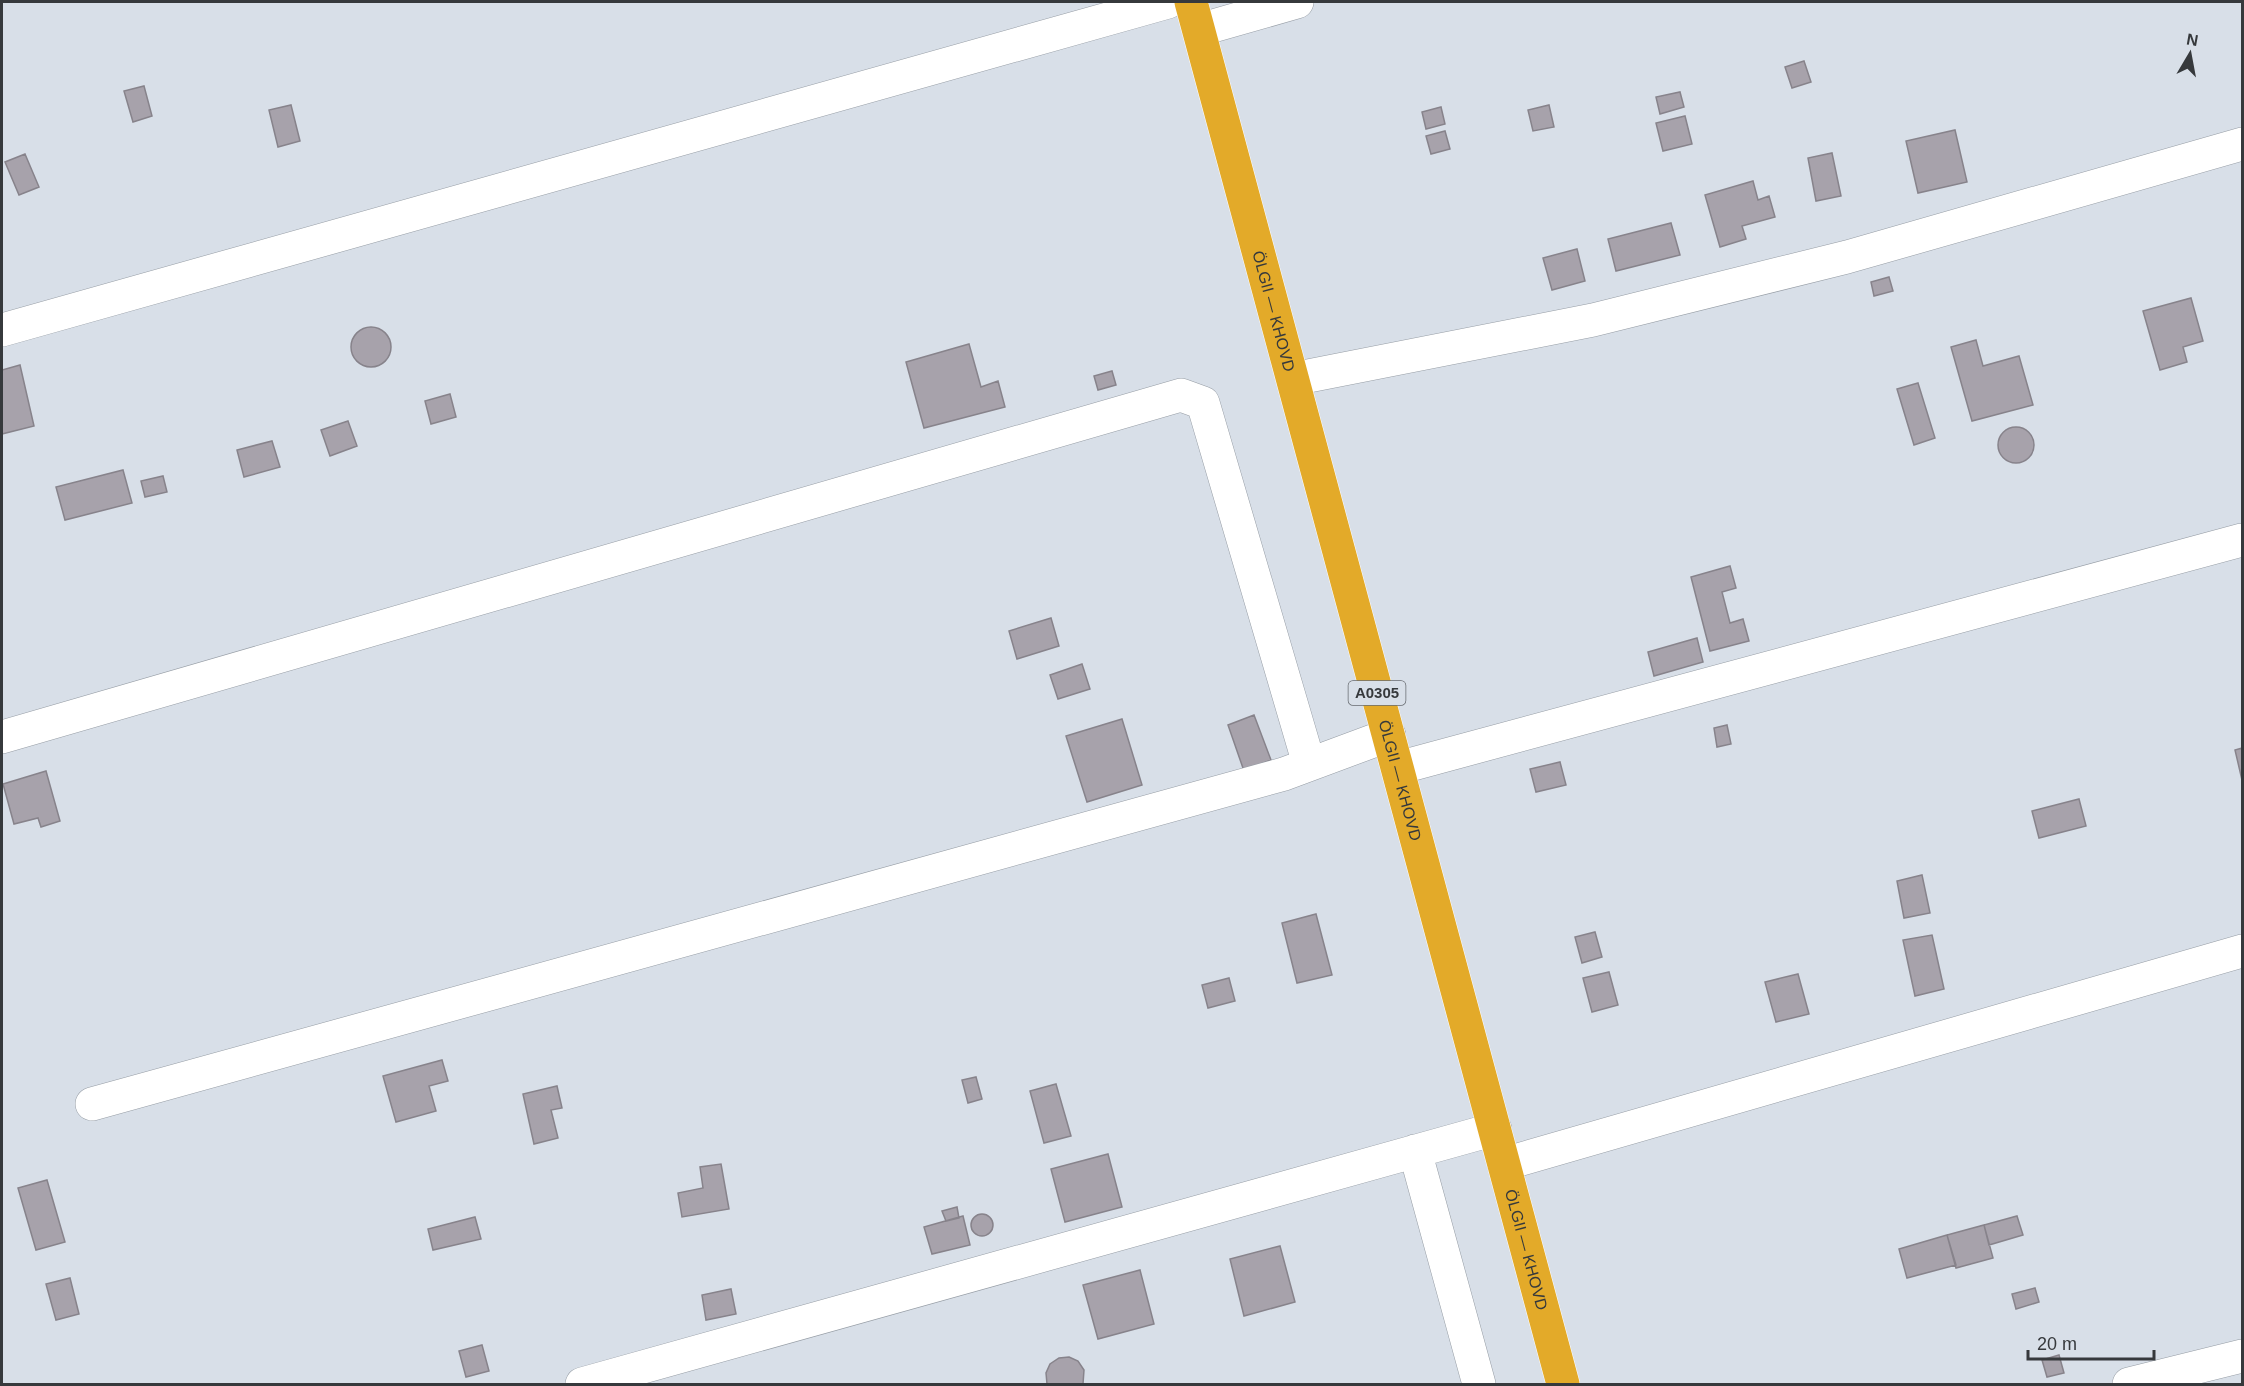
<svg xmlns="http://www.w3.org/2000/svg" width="2244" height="1386" viewBox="0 0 2244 1386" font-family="Helvetica,sans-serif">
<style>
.building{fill:#a7a2ab;stroke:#87838b;stroke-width:1.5}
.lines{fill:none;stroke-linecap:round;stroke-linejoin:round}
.street-casing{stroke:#969da5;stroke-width:34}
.highway-casing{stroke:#fff;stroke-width:34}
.street{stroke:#fff;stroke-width:33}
.highway{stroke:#e3aa29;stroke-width:33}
.labels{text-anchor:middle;stroke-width:5;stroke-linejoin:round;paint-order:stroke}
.shield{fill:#d8dfe8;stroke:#676b70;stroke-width:1.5}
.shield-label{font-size:15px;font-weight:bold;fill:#36393c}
.street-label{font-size:16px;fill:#36393c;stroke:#d8dfe8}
</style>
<rect width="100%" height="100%" fill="#d8dfe8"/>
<path class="building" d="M1804 61 1811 82 1792 88 1785 67Z
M144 86 152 116 133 122 124 91Z
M1680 92 1684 107 1660 114 1656 97Z
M291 105 300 141 278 147 269 110Z
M1549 105 1554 127 1533 131 1528 110Z
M1441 107 1445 124 1426 129 1422 112Z
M1685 116 1692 144 1663 151 1656 123Z
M1955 130 1967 182 1918 193 1906 141Z
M1445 131 1450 149 1431 154 1426 136Z
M1832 153 1841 196 1816 201 1808 158Z
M25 154 39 187 19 195 5 162Z
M1753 181 1758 200 1769 196 1775 217 1742 226 1746 239 1720 247 1705 195Z
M1671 223 1680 255 1616 271 1608 239Z
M1577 249 1585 281 1552 290 1543 258Z
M1889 277 1893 291 1874 296 1871 282Z
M2191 298 2203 341 2183 347 2187 362 2160 370 2143 311Z
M351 347a20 20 0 1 1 40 0a20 20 0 1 1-40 0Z
M1976 340 1983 366 2019 356 2033 405 1972 421 1951 347Z
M969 344 981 387 998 381 1005 407 924 428 906 362Z
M20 365 34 426 2 434V370Z
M1112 371 1116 385 1098 390 1094 376Z
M1918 383 1935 438 1914 445 1897 389Z
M450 394 456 417 431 424 425 401Z
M348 421 357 446 330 456 321 430Z
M1998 445a18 18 0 1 1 36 0a18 18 0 1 1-36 0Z
M272 441 280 467 244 477 237 450Z
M123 470 132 503 65 520 56 487Z
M163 476 167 492 145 497 141 481Z
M1730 566 1736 588 1722 592 1730 623 1743 619 1749 641 1710 651 1691 577Z
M1051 618 1059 646 1017 659 1009 631Z
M1697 638 1703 662 1654 676 1648 652Z
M1082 664 1090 689 1058 699 1050 675Z
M1254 715 1271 760 1244 771 1228 725Z
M1122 719 1142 785 1087 802 1066 736Z
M1727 725 1731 744 1717 747 1714 728Z
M2242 748V780L2235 750Z
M1560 762 1566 785 1536 792 1530 769Z
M46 771 60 821 41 827 38 818 14 824 3 784Z
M2079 799 2086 826 2039 838 2032 811Z
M1922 875 1930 913 1904 918 1897 881Z
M1316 914 1332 975 1297 983 1282 923Z
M1595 932 1602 957 1582 963 1575 937Z
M1932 935 1944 989 1915 996 1903 940Z
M1609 972 1618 1005 1592 1012 1583 978Z
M1798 974 1809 1014 1776 1022 1765 982Z
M1229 978 1235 1001 1208 1008 1202 985Z
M442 1060 448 1081 429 1086 436 1111 396 1122 383 1076Z
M976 1077 982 1099 968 1103 962 1080Z
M1056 1084 1071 1136 1044 1143 1030 1091Z
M557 1086 562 1108 551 1110 558 1138 534 1144 523 1094Z
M1108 1154 1122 1207 1065 1222 1051 1169Z
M721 1164 729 1209 682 1217 678 1193 703 1188 700 1167Z
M47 1180 65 1242 36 1250 18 1188Z
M957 1207 959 1218 946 1221 942 1211Z
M971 1225a11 11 0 1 1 22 0a11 11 0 1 1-22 0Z
M963 1216 970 1245 932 1254 924 1227Z
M2017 1216 2023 1235 1989 1245 1984 1225Z
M475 1217 481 1239 433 1250 428 1229Z
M1984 1225 1993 1258 1956 1268 1947 1235Z
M1947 1235 1956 1265 1907 1278 1899 1249Z
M1280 1246 1295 1302 1244 1316 1230 1259Z
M1140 1270 1154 1324 1098 1339 1083 1285Z
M70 1278 79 1314 56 1320 46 1284Z
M2035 1288 2039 1302 2016 1309 2012 1294Z
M731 1289 736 1314 706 1320 702 1295Z
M482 1345 489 1371 466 1377 459 1351Z
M2059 1355 2064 1373 2047 1377 2042 1360Z
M1069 1357 1078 1361 1084 1370 1083 1384H1047L1046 1373 1050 1364 1059 1358Z"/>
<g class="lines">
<g class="street-casing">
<path id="street" d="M1199 30 1297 2
M2 330 1168 2
M1293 379 1593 320 1847 257 2242 144
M2 737 1181 395 1203 403 1309 764
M1398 768 2242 540
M92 1104 1284 774 1389 735
M1415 1151 1479 1384
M1504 1164 2242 951
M582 1384 1495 1129
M2129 1384 2242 1356"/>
</g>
<g class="highway-casing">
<g id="highway">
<path id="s1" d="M1191 2 1563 1384"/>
</g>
</g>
<use href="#street" class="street"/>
<use href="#highway" class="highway"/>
</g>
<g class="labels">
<rect class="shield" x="1348.5" y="681" width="57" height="24" rx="4.5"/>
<g class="shield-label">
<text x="1377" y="698">A0305</text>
</g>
<g class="street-label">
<text dy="6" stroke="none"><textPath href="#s1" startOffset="320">ÖLGII — KHOVD</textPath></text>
<text dy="6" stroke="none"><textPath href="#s1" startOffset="806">ÖLGII — KHOVD</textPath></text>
<text dy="6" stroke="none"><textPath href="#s1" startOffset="1292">ÖLGII — KHOVD</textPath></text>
</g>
</g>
<rect width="2244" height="1386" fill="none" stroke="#36393c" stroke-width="6"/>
<g transform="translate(2190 54) rotate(10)" stroke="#d8dfe8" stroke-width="4.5" paint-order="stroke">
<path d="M0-4.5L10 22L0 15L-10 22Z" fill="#36393c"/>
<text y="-9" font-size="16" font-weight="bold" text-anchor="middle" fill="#36393c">N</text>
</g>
<path d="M2028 1350v9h126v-9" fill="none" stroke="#36393c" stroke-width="3"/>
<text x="2037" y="1350" font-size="18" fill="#36393c" stroke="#d8dfe8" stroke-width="4.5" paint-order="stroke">20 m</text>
</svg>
